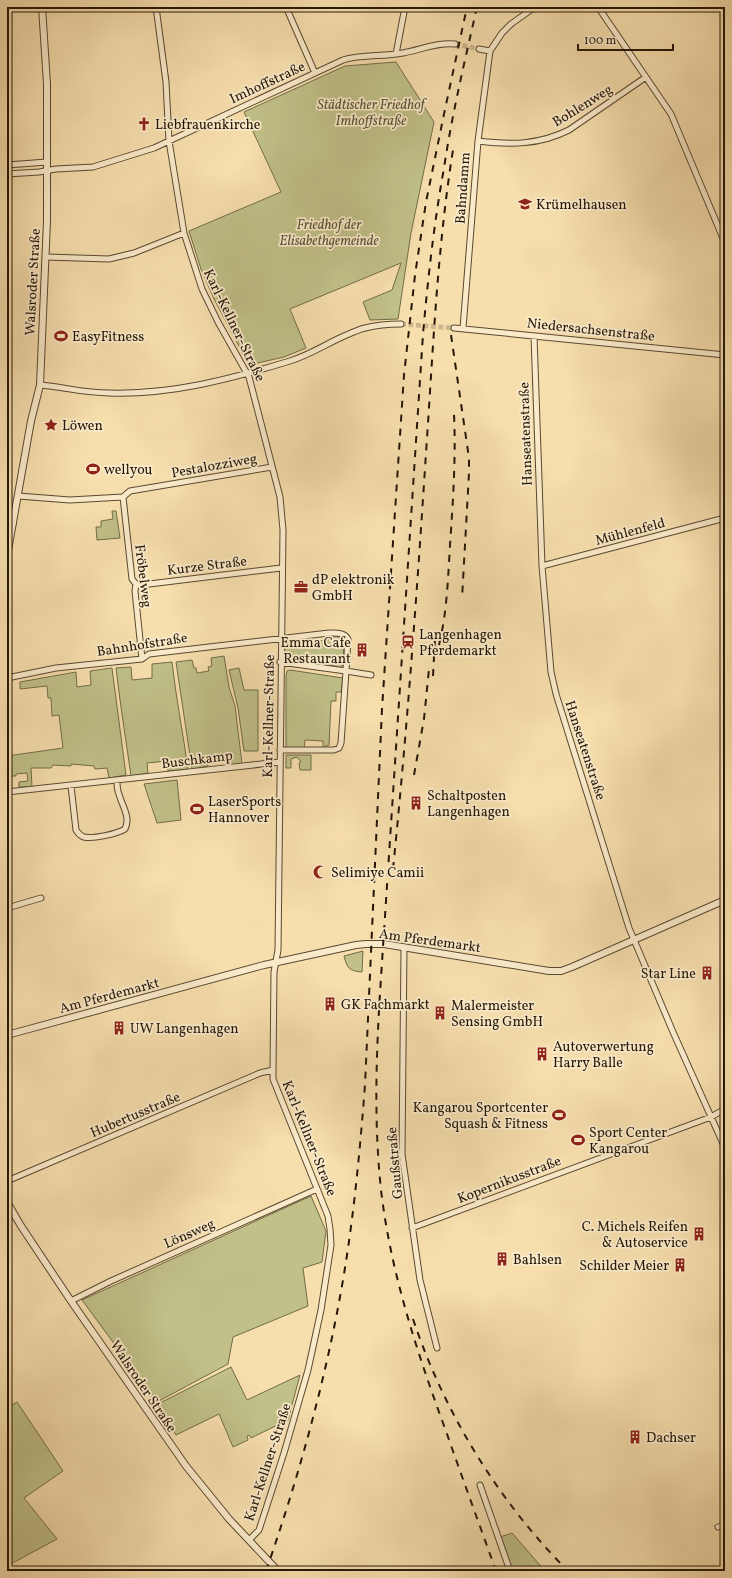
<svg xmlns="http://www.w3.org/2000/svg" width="732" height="1578" viewBox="0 0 732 1578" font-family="Vollkorn,serif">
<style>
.green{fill:#c0c088;stroke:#726c48}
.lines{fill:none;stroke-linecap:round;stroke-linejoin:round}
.minor-tunnel{stroke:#cdb68c;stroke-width:5;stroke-dasharray:5 2.5;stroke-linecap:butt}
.minor-casing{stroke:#594931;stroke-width:7}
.tertiary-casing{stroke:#594931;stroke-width:8}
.minor{stroke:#faeaca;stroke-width:5}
.tertiary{stroke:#faeaca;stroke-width:6}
.rail{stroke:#241708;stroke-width:2;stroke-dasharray:7 7;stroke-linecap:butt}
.labels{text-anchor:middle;stroke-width:3.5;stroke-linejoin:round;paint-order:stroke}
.street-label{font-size:14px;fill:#241708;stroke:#faeaca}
.park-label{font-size:14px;font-style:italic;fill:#5b5235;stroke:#faeaca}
.poi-label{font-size:14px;fill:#241708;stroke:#faeaca;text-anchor:start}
</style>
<rect width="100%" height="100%" fill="#f7dead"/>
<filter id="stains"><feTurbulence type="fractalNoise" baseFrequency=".005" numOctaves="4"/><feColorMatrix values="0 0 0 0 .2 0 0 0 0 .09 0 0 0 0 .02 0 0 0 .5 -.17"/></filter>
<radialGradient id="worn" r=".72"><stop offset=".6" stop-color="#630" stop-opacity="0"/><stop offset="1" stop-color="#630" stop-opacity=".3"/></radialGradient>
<path class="green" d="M396 62 434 122 411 233 398 319 370 320 363 302 392 290 401 263 290 309 306 348 284 357 249 365 214 299 201 269 189 231 281 192 244 112 345 66Z
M112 511H116L120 538 97 540 96 527H101V521L113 519Z
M333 636H337L344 641 343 665 339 668 336 667V666L284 659V646L288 641 296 640 297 644 333 639Z
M224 656 229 687 235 706 242 764 228 765 227 753 211 755V760L207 761 208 766 192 769 176 662 192 660 194 668H196L197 673 209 671 208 667 212 666 211 658Z
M172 662C176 698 183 733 188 769L168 771 167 761 147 763 148 773 131 776C126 740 120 704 116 668L131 667 132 680 152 678V664Z
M112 668 126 775 109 778 107 768 95 769 94 766 71 764V766L53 765 51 768H31L32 787H19V782L28 781 27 773 16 774V776H9V774H7V756L63 748 59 715 52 716 51 698H48L47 686 20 689V682L76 672 77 687 91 685 90 671Z
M239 668 244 690H258V751H244L238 708 229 670Z
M290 670 343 678 341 692H336V701H331L329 745 323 747V741L305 740 304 749H286V676L287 671Z
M286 755H311V770H300L299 763 301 762 297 757 291 759V768H286Z
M177 780 181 820 157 823 144 784Z
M363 951 362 972C349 971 347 968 344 956Z
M311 1196 326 1231 322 1262 303 1268 308 1306 233 1337 228 1364 157 1402 82 1300Z
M231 1367 247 1400 300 1375 288 1420 251 1438 249 1435 247 1436 248 1440 233 1447 219 1414 176 1435 156 1405Z
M17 1402 63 1471 24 1498 57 1539 7 1566V1408Z
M512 1533 545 1571H512L500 1537Z"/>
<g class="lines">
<path class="minor-tunnel" d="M455 44 479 49
M401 324 454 328"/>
<g class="minor-casing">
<path id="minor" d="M156 7 166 82 169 141 184 233 202 289 218 322 249 377 280 497 283 530 278 950 274 972 273 1070V1079L328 1216 330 1229 331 1245 321 1310 308 1370 284 1453 259 1530 249 1540
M286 7 315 73
M598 7 671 114 725 243
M479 49 490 51
M396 54 405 7
M478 141C511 145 539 145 569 130L646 77
M7 165 47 162
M7 174 39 172 56 169 93 167 154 148 343 60C362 54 383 57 403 53 420 50 438 42 455 44
M46 257 109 259 134 253 184 233
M454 328 725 355
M463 328 478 141 490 51 502 33 511 24 535 7
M534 336 542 566 551 672 556 694 629 928 673 1032 725 1148
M40 385C63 387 85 393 109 393 171 395 231 379 290 361 316 353 339 335 365 328 377 325 389 324 401 324
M18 496 70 500 123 497 130 491 272 467
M123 497 132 579 136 584 135 591 142 659
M7 523 13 524
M542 566 725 518
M136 584 141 585 281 568
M7 678 56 668 142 659 149 654 329 633C336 633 344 632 348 639L346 671 280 662
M280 750H334L339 748 341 743 346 671 371 675
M71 786 76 830C78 833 80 836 84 837 93 839 117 834 125 829 131 817 122 806 119 794 117 790 117 785 117 781
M7 792 280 762
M7 908 41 898
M404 948 402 1154 420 1280 437 1348
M7 1181 260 1073 273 1070
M412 1228 711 1117 725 1109
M71 1301 111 1281 317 1189
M480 1485 510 1571
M718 1527 725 1525"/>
</g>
<g class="tertiary-casing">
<path id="tertiary" d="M7 556 31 421 40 385 47 221V84L42 7
M7 1035 264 965 356 945 366 944H384L549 971H561L572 967 725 900
M7 1202 21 1226 71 1301 186 1466 229 1519 278 1571"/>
</g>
<use href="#minor" class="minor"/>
<use href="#tertiary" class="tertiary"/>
<path class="rail" d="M477 7C465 60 452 114 444 168 434 223 428 278 423 334L380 993C376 1059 374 1124 381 1190 391 1275 418 1355 447 1434 463 1480 480 1526 496 1571
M451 335 469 458V473L462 599
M439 645C447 612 448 579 450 545 453 501 456 458 454 414
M433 676 435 638
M414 775 424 719 429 669
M393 869C407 731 417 592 426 453 433 352 437 250 453 150
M413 1319C444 1412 498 1501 568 1571
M266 1571C299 1476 326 1379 343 1280 354 1215 360 1150 365 1085L382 709 404 375 415 275 426 202 444 114 467 7"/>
</g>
<defs>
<g id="church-bare" transform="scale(1.08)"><path d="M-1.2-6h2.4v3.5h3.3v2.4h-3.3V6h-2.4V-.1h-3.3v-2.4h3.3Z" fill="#8f2418" stroke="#faeaca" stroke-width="2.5" paint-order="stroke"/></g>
<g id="school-bare" transform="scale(1.08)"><path d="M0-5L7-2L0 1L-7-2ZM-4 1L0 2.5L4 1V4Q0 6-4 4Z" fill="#8f2418" stroke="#faeaca" stroke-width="2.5" paint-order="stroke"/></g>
<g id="stadium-bare" transform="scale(1.08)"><path d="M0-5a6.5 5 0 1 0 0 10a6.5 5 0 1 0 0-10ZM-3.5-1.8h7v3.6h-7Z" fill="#8f2418" stroke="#faeaca" stroke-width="2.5" paint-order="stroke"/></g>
<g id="sight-bare" transform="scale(1.08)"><path d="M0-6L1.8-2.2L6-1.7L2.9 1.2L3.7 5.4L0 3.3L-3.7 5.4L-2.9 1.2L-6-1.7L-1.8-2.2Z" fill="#8f2418" stroke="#faeaca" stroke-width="2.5" paint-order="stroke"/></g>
<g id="office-bare" transform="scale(1.08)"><path d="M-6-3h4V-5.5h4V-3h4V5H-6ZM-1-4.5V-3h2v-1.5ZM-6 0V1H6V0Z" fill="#8f2418" stroke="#faeaca" stroke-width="2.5" paint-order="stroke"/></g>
<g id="station-bare" transform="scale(1.08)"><path d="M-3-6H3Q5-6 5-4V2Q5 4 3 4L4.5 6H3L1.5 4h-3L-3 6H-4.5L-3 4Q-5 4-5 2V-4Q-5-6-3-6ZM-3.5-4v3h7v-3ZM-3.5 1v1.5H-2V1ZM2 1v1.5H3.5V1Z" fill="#8f2418" stroke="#faeaca" stroke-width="2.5" paint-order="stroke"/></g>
<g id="building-bare" transform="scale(1.08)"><path d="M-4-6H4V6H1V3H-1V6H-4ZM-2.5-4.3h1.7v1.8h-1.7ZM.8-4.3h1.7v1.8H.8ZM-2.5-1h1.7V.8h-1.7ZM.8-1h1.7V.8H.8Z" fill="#8f2418" stroke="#faeaca" stroke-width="2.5" paint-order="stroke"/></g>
<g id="mosque-bare" transform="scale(1.08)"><path d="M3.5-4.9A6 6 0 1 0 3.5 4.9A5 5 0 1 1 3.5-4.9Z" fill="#8f2418" stroke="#faeaca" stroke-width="2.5" paint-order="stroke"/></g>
</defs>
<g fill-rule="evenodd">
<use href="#church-bare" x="144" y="124"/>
<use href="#school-bare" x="525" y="204"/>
<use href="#stadium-bare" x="61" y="336"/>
<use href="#sight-bare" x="51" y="425"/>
<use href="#stadium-bare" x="93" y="469"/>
<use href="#office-bare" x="301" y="587"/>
<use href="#station-bare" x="408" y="642"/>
<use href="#building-bare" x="362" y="650"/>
<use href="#building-bare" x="416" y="803"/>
<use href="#stadium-bare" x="197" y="809"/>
<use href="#mosque-bare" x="320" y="872"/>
<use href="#building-bare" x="707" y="973"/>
<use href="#building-bare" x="330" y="1004"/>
<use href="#building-bare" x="440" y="1013"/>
<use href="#building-bare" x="119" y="1028"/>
<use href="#building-bare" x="542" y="1054"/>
<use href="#stadium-bare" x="559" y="1115"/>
<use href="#stadium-bare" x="578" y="1140"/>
<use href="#building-bare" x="699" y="1234"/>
<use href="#building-bare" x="502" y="1259"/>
<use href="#building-bare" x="680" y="1265"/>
<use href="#building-bare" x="635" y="1437"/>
</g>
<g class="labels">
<g class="street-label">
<text transform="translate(267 82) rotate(-25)" y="5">Imhoffstraße</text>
<text transform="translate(582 105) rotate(-32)" y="5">Bohlenweg</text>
<text transform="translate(462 188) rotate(-86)" y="5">Bahndamm</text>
<text transform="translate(32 282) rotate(-87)" y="5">Walsroder Straße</text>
<text transform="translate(235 325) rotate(64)" y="5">Karl-Kellner-Straße</text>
<text transform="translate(591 329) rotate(6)" y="5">Niedersachsenstraße</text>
<text transform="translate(525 434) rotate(-92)" y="5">Hanseatenstraße</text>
<text transform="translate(214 465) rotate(-10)" y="5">Pestalozziweg</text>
<text transform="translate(630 531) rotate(-15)" y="5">Mühlenfeld</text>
<text transform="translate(207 565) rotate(-7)" y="5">Kurze Straße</text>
<text transform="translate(144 576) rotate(83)" y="5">Fröbelweg</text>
<text transform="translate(142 644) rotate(-9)" y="5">Bahnhofstraße</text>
<text transform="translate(268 716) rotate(-89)" y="5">Karl-Kellner-Straße</text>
<text transform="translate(586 750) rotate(72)" y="5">Hanseatenstraße</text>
<text transform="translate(197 759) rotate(-7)" y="5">Buschkamp</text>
<text transform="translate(430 940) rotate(8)" y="5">Am Pferdemarkt</text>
<text transform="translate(109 995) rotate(-15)" y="5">Am Pferdemarkt</text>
<text transform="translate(135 1114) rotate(-23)" y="5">Hubertusstraße</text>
<text transform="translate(310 1138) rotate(68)" y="5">Karl-Kellner-Straße</text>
<text transform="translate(394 1163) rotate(-95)" y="5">Gaußstraße</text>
<text transform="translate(509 1179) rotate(-21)" y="5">Kopernikusstraße</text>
<text transform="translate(189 1233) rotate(-24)" y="5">Lönsweg</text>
<text transform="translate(144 1386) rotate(56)" y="5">Walsroder Straße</text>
<text transform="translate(267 1462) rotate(-72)" y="5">Karl-Kellner-Straße</text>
</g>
<g class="park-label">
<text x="371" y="109">Städtischer Friedhof<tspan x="371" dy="16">Imhoffstraße</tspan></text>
<text x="329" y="229">Friedhof der<tspan x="329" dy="16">Elisabethgemeinde</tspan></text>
</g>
<g class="poi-label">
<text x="155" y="129">Liebfrauenkirche</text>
<text x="536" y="209">Krümelhausen</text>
<text x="72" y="341">EasyFitness</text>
<text x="62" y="430">Löwen</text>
<text x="104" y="474">wellyou</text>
<text x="312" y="584">dP elektronik<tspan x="312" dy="16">GmbH</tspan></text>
<text x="419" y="639">Langenhagen<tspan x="419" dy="16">Pferdemarkt</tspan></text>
<text x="351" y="647" text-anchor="end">Emma Cafe<tspan x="351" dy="16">Restaurant</tspan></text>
<text x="427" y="800">Schaltposten<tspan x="427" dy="16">Langenhagen</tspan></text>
<text x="208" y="806">LaserSports<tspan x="208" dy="16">Hannover</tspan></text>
<text x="331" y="877">Selimiye Camii</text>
<text x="696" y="978" text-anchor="end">Star Line</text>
<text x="341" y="1009">GK Fachmarkt</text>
<text x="451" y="1010">Malermeister<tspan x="451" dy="16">Sensing GmbH</tspan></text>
<text x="130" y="1033">UW Langenhagen</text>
<text x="553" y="1051">Autoverwertung<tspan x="553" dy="16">Harry Balle</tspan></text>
<text x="548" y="1112" text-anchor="end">Kangarou Sportcenter<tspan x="548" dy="16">Squash &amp; Fitness</tspan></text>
<text x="589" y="1137">Sport Center<tspan x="589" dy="16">Kangarou</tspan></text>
<text x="688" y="1231" text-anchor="end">C. Michels Reifen<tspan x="688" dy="16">&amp; Autoservice</tspan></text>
<text x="513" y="1264">Bahlsen</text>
<text x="669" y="1270" text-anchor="end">Schilder Meier</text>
<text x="646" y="1442">Dachser</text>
</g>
</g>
<rect width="732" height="1578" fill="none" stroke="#f7dead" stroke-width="24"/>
<rect x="8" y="8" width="716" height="1562" fill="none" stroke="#241708" stroke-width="2"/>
<rect x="12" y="12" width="708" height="1554" fill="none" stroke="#241708"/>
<path d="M578 44v6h95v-6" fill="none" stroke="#241708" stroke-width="2"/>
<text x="584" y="44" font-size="12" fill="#241708" stroke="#faeaca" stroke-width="3" paint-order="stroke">100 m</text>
<rect width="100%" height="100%" filter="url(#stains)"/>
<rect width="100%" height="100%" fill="url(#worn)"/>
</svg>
